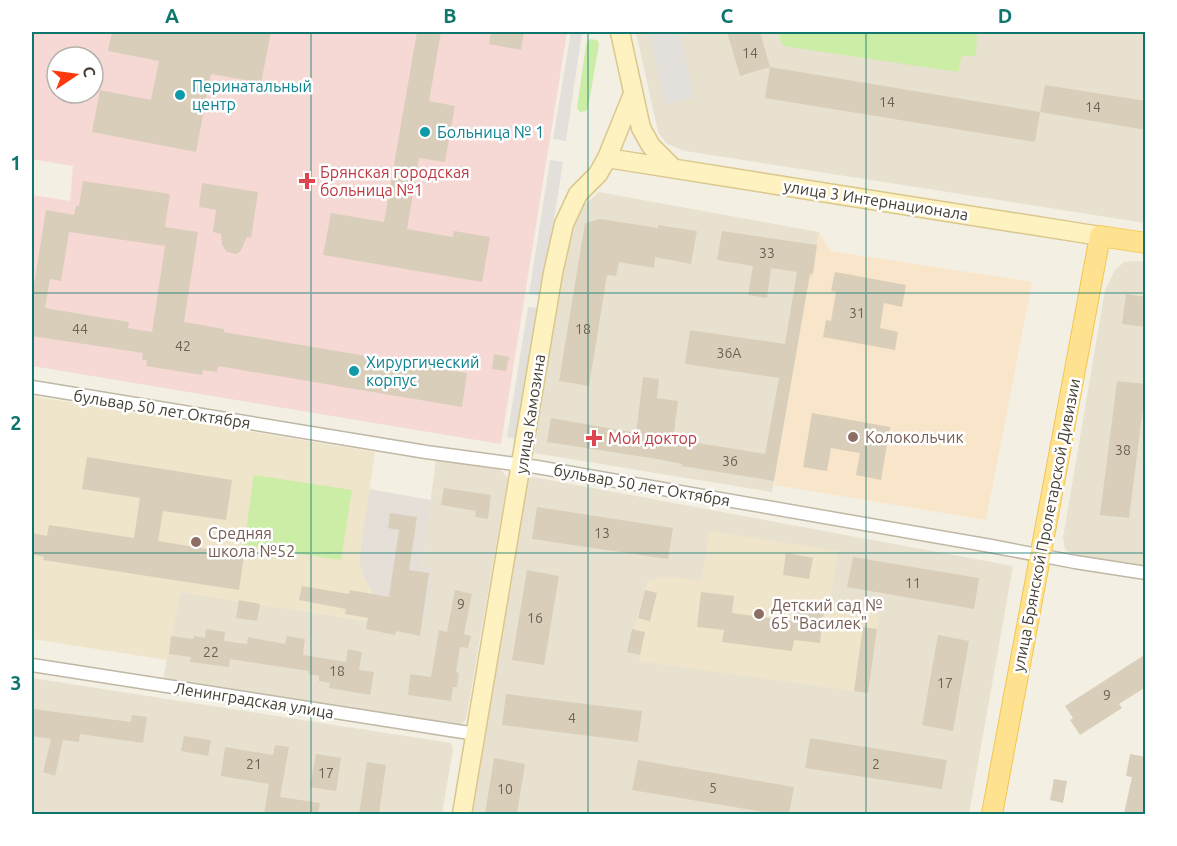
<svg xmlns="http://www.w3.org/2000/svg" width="1177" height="846" viewBox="0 0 1177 846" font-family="Ubuntu,sans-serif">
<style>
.residential{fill:#e8e1d0}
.commercial{fill:#f9e6ca}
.industrial{fill:#e5dfd8}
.education{fill:#efe5ca}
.medical{fill:#f6d9d4;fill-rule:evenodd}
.green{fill:#cbeda5}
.parking{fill:#e3e0dc}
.building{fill:#d9ceb9;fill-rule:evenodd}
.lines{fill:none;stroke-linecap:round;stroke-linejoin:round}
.street-casing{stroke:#c0b7a4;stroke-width:15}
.secondary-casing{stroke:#d9c78c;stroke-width:21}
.primary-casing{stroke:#f1c652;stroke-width:22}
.street{stroke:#fff;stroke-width:12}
.secondary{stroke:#fff2c1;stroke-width:18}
.primary{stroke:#ffe290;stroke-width:20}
.grid{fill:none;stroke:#0f766e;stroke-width:1.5;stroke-opacity:0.55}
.culture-dot{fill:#0f9aa8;stroke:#fff;stroke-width:2}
.health-dot{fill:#e0444e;stroke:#fff;stroke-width:2}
.education-dot{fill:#8d6e63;stroke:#fff;stroke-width:2}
.labels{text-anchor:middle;stroke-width:5;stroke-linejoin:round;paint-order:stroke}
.number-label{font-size:14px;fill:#6b6254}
.culture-label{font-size:16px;fill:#0d838f;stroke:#fff;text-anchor:start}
.health-label{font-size:16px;fill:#be3a42;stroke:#fff;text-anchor:start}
.street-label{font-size:16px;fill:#463e32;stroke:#fff}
.education-label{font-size:16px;fill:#785e54;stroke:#fff;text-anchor:start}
.neatline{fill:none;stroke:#0f766e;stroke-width:2}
.grid-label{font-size:20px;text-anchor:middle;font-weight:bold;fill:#0f766e}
</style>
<rect width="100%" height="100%" fill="#f3efe2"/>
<path class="residential" d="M636 32H1145V223L685 151 667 144 658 132Z
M599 192 819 232 812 278 809 277 772 492 534 453 566 248 582 207Z
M1139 261 1145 262V568L1074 556 1065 549 1063 538 1105 290 1115 270 1124 262Z
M436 459 500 469 508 478 466 719 460 726 163 680 180 592 367 621 422 567Z
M523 475 1013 566 969 814H465Z
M32 678 451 743 453 749 442 814H32Z"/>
<path class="commercial" d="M819 232 830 251 1032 282 986 520 774 485 809 277H812Z"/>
<path class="industrial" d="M369 489 431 500 422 567 434 570 426 617 370 608 372 592 364 579 359 560Z"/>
<path class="education" d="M32 396 375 452 359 560 364 579 372 592 368 621 180 592 167 660 32 639Z
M709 531 838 551 830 601 880 610 868 693 639 661 640 655 627 652 648 579 654 580 660 577 702 580Z"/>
<path class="medical" d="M32 32H567L501 444 32 366V195L70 201 73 166 32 159ZM57 57H93V93H57Z"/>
<path class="green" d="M778 32H969L977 35 976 56H962L958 72 783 46Z
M589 39 597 40 599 44 588 108 586 111 580 112 577 108 586 45Z
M254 475 352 490 341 560 244 545Z"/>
<path class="parking" d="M571 32H582L566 141 553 139Z
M649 32H680L694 97 665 104Z
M550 160 563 162 542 296 529 294Z
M528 307 547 309 525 440 507 437Z"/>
<path class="building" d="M112 32H271L261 83 211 74 196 152 92 132 100 90 151 100 159 61 108 51Z
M417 32H441L429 101 455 106 445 162 419 158 407 229 453 237 454 231 490 237 482 282 323 255 331 213 384 222Z
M491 32H524L521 50 489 44Z
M727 32H760L770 67 740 76Z
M770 67 1040 112 1035 142 765 98Z
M1045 85 1146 101V130L1040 112Z
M83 181 170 194 165 227 198 232 184 322 224 329V332L467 373 462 407 218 366 217 372 203 370 202 375 146 366 147 360H142L143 353 32 336V297L46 210 74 215 76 206H79ZM69 232 165 246 152 332 128 328 129 322 45 308 50 279 61 281Z
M202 183 258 192 251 238 247 237 240 252 236 254 227 252 222 245 221 234 213 232 216 210 199 207Z
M600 219 658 228V225L697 231 691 264 655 257 654 268 619 262 616 276 607 275 589 386 559 381 585 223Z
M722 231 817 245 813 274H810L774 481 682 466V464L657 459 547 442 551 418 636 433 643 377 659 379 657 398 678 401 673 439 765 454 779 378 685 364 690 330 785 344 797 272 771 268 767 298 748 295 753 266 717 260Z
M835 272 906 285 902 307 884 303 880 328 898 332 895 350 823 337 826 320 831 321 836 292 831 291Z
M1126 294 1146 297V327L1122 324Z
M494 354 509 357 506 371 492 369Z
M1117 381 1146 384 1129 518 1100 515Z
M812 413 890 427 881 480 856 475 860 453 831 448 827 471 803 467Z
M87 457 232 480 226 520 163 511 158 541 244 555 239 590 43 560 44 557 32 554V533L47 536 49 525 134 538 140 498 82 489Z
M444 488 491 495 488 519 475 517 476 511 441 505Z
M537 507 673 528 668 559 532 539Z
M390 513 417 517 409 570 429 573 420 636 396 631 395 635 366 629 368 618 345 614 346 609 299 600 302 586 349 594 350 590 389 597 399 530 388 528Z
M786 553 813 558 809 579 783 575Z
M853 557 979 578 974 609 847 587Z
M527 570 559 576 544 665 512 660Z
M455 590 472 594 464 634 471 636 468 648 460 647 456 672 459 673 457 687H453L451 701 408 695 410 674 431 677 439 630 447 632Z
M645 590 657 593 650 621 638 618Z
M701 592 734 596 732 613 792 621 794 607 824 611 820 643 794 640 792 651 722 642 724 630 697 627Z
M239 600 260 604 257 621 236 618Z
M863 627 877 629 868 693 854 691Z
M206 629 225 632 224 641 247 644 248 637 285 644 287 636 305 639 303 655 346 662 348 649 362 652 359 670 374 672 370 695 329 688 330 683 319 681V676L309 674V671L230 659 229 667 190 662 191 657 169 654 171 636 193 639 194 636 205 638Z
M632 629 645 632 640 655 627 652Z
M938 635 969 641 953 731 922 725Z
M1146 654V687L1119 704 1122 708 1080 735 1070 720 1073 718 1065 706Z
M506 694 642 711 638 742 502 725Z
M33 709 131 722 132 715 147 717 143 743 80 734 79 742 63 740 55 776 43 772 51 739 32 736Z
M184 736 211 740 208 756 181 751Z
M810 738 947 760 942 789 805 768Z
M275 745 289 747 280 797 320 803 318 814H264L269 784 221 776 225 747 273 755Z
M316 754 341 758 336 791 310 787Z
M1130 754 1146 757V814H1124L1132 777 1126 776Z
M494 758 525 764 517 814H485Z
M638 760 794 787 789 814H776L632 790Z
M367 762 386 765 379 814H359Z
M1054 779 1067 781 1063 803 1050 800Z"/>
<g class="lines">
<g class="street-casing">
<path id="street" d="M32 387 426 452 537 467 991 546 1075 562 1146 573
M32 665 476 734"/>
</g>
<g class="secondary-casing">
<path id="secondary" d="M620 32 641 128 651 146 672 167
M607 158 1100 236
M462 814 553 273 564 224 578 194 598 174 607 158 633 94"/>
</g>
<g class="primary-casing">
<path id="primary" d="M992 814 1100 236 1146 243"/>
</g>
<use href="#street" class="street"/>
<use href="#secondary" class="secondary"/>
<use href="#primary" class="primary"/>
</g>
<path class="grid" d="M311 32V814M588 32V814M866 32V814M32 293H1146M32 553H1146"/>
<g class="culture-dot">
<circle cx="180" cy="95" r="6"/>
<circle cx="425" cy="132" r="6"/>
<circle cx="354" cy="371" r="6"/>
</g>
<g class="health-dot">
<path d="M304 172h6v6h6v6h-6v6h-6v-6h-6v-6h6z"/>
<path d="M591 429h6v6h6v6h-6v6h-6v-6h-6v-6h6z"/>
</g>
<g class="education-dot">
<circle cx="853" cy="437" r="6"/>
<circle cx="196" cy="542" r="6"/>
<circle cx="759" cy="614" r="6"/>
</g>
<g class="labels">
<g class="number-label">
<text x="750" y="58">14</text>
<text x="887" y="107">14</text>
<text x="1093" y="112">14</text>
<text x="767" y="258">33</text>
<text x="857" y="318">31</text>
<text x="80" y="334">44</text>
<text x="583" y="334">18</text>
<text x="183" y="351">42</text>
<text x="729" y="358">36А</text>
<text x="1123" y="455">38</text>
<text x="730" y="466">36</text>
<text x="602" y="538">13</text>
<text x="913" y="588">11</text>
<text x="461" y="609">9</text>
<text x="535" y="623">16</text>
<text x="211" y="657">22</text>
<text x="337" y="676">18</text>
<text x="945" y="688">17</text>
<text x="1107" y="700">9</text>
<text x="572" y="723">4</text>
<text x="254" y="769">21</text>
<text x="876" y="769">2</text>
<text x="326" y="778">17</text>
<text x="713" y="793">5</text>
<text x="505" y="794">10</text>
</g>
<g class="culture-label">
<text x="192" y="92">Перинатальный<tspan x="192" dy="18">центр</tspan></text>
<text x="437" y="138">Больница № 1</text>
<text x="366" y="368">Хирургический<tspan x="366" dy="18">корпус</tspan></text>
</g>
<g class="health-label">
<text x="320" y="178">Брянская городская<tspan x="320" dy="18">больница №1</tspan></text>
<text x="608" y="444">Мой доктор</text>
</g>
<g class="street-label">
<text transform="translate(876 200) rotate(9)" y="6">улица 3 Интернационала</text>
<text transform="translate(162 409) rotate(9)" y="6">бульвар 50 лет Октября</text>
<text transform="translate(530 414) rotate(-81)" y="6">улица Камозина</text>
<text transform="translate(642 485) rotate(10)" y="6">бульвар 50 лет Октября</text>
<text transform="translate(1046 525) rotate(-79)" y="6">улица Брянской Пролетарской Дивизии</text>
<text transform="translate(254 700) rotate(9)" y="6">Ленинградская улица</text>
</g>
<g class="education-label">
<text x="865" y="443">Колокольчик</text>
<text x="208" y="539">Средняя<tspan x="208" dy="18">школа №52</tspan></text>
<text x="771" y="611">Детский сад №<tspan x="771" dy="18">65 "Василек"</tspan></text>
</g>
</g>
<rect width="1177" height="846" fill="none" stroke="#ffffff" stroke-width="66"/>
<g transform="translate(75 75) rotate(77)"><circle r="28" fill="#ffffff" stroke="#b5b2ad" stroke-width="1.5"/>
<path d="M0-4.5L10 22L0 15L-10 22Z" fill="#ff390e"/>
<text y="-9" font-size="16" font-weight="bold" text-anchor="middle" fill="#463e32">С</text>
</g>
<rect x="33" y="33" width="1111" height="780" class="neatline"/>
<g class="grid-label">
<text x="172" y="23">A</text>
<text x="450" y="23">B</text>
<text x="727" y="23">C</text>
<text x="1005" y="23">D</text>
<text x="16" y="170">1</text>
<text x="16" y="430">2</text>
<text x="16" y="690">3</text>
</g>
</svg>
